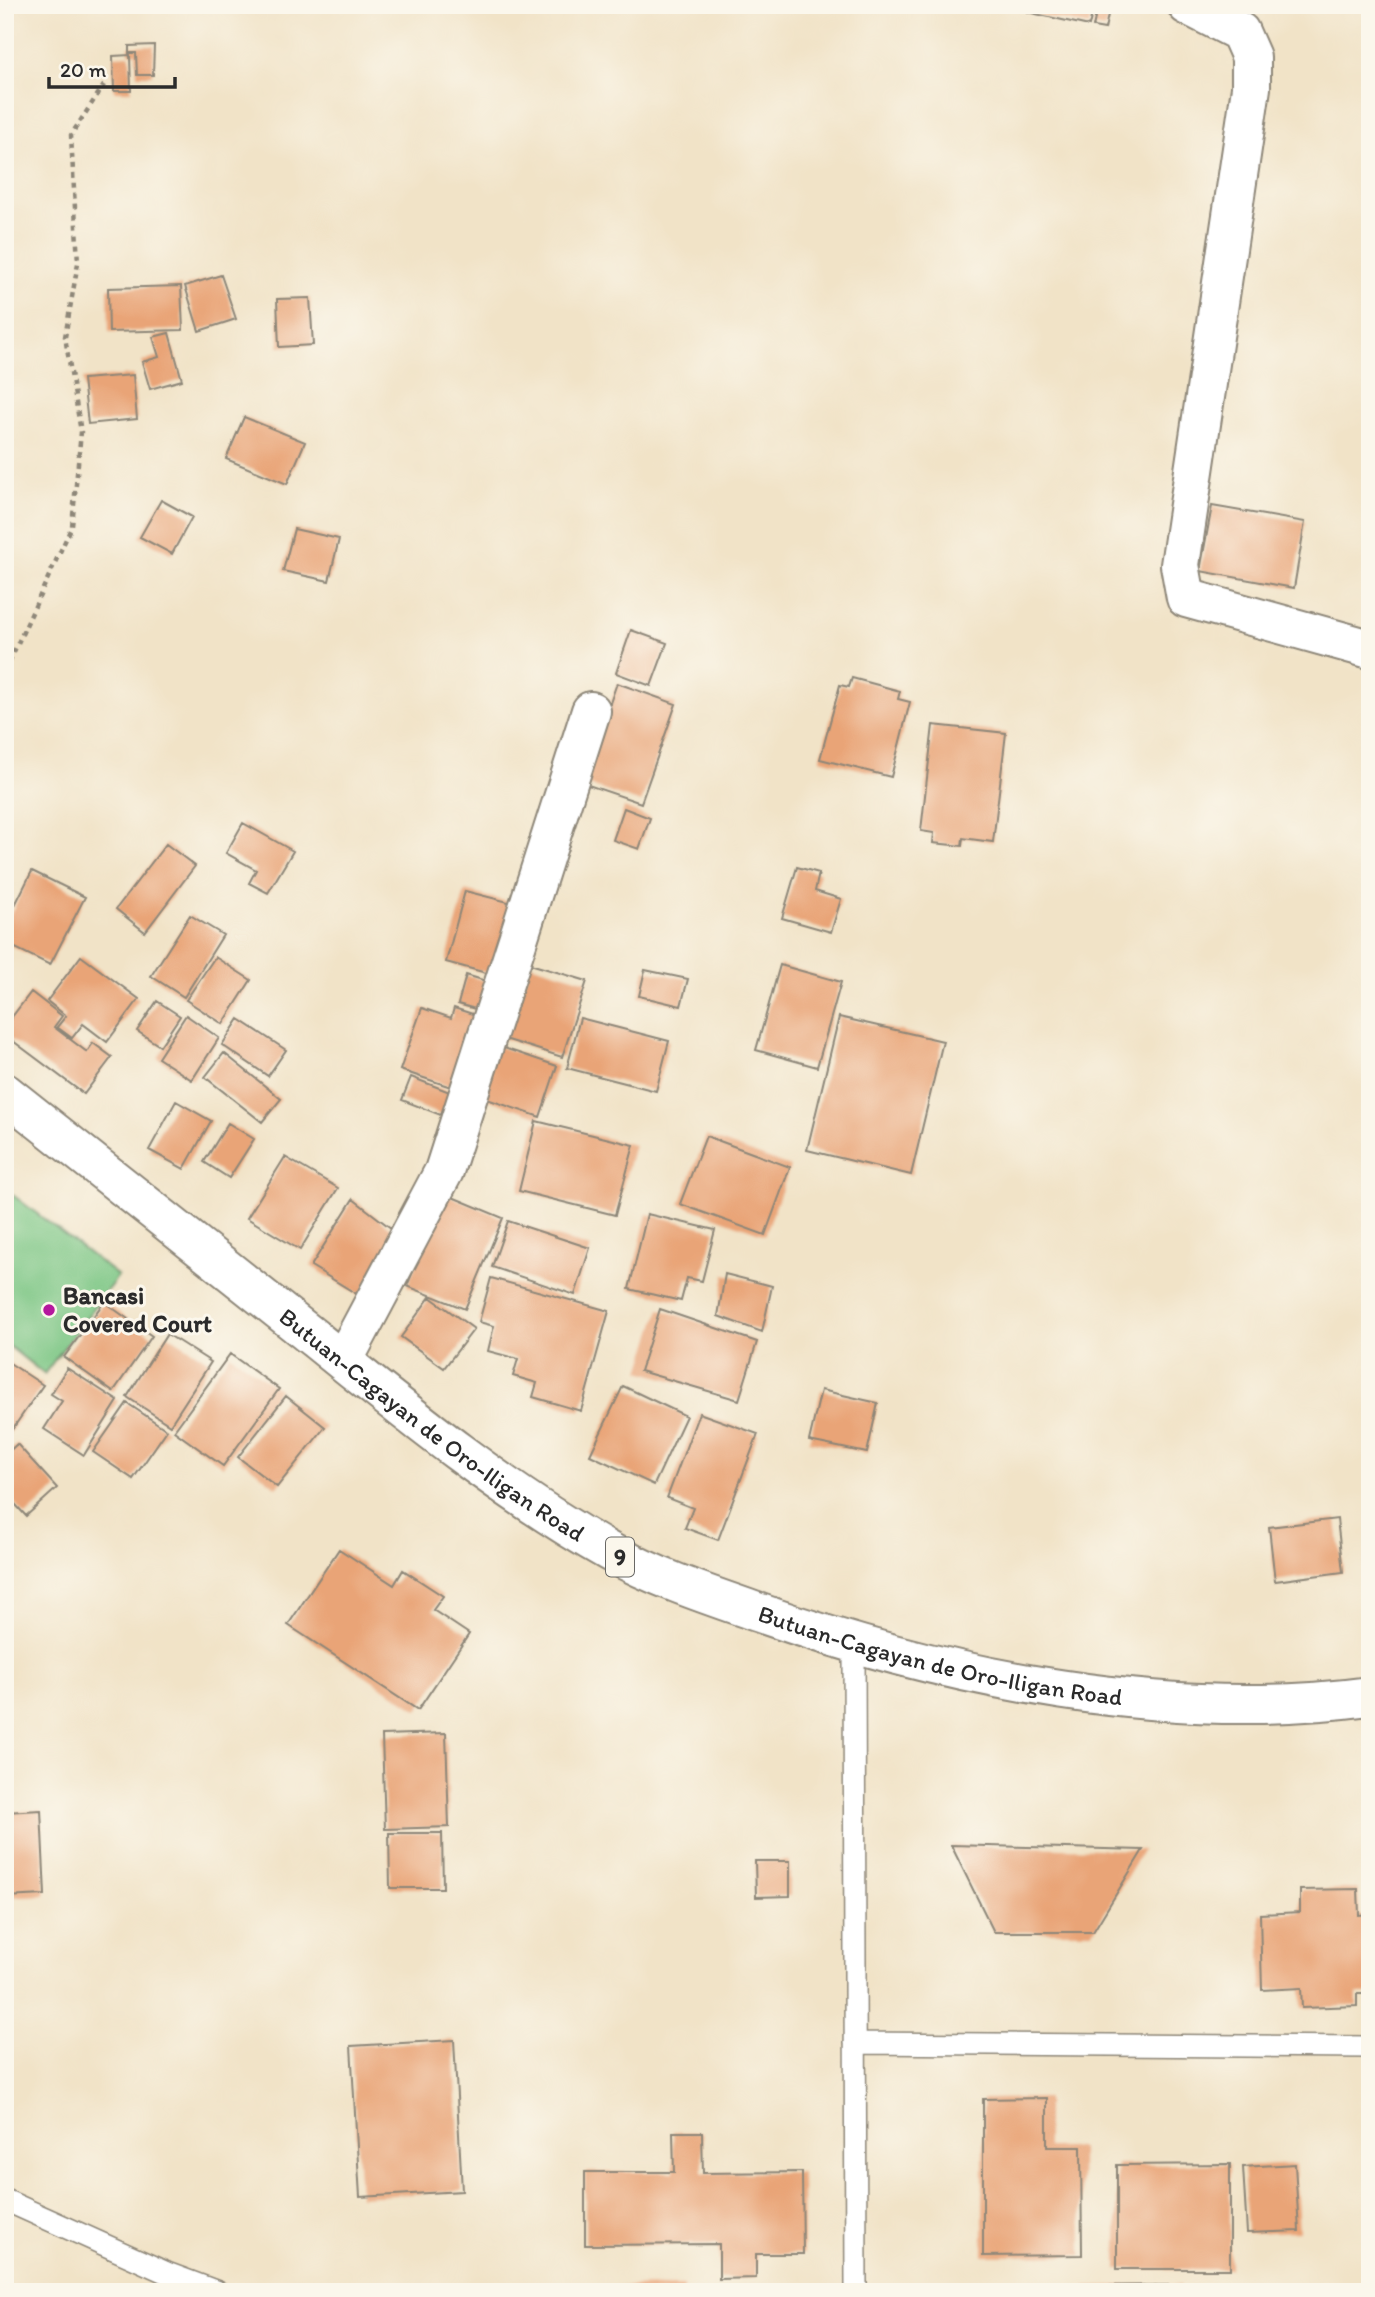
<svg xmlns="http://www.w3.org/2000/svg" width="1375" height="2297" viewBox="0 0 1375 2297" font-family="Itim,sans-serif">
<style>
.green{fill:#7bc684;stroke:#537858;stroke-width:2}
.building{fill:#e9a477}
.lines{fill:none;stroke-linecap:round;stroke-linejoin:round}
.lane-casing{stroke:#8e8779;stroke-width:24}
.street-casing{stroke:#8e8779;stroke-width:42}
.primary-casing{stroke:#8e8779;stroke-width:42}
.path{stroke:#8e8779;stroke-width:4.5;stroke-dasharray:5 5;stroke-linecap:butt}
.lane{stroke:#fff;stroke-width:21}
.street{stroke:#fff;stroke-width:38}
.primary{stroke:#fff;stroke-width:38}
.poi-dot{fill:#b5179e;stroke:#fbf7ec;stroke-width:2.5}
.labels{text-anchor:middle;stroke-width:6;stroke-linejoin:round;paint-order:stroke}
.shield{fill:#fbf7ec;stroke:#696865;stroke-width:2}
.shield-label{font-size:23px;font-weight:bold;fill:#2b2b2b}
.poi-label{font-size:24px;font-weight:bold;fill:#2b2b2b;stroke:#fbf7ec;text-anchor:start}
.street-label{font-size:24px;fill:#2b2b2b;stroke:#fbf7ec}
</style>
<rect width="100%" height="100%" fill="#fbf7ec"/>
<filter id="ink" filterUnits="userSpaceOnUse"><feTurbulence type="fractalNoise" baseFrequency=".0143" numOctaves="2"/><feDisplacementMap in="SourceGraphic" scale="14" xChannelSelector="R" yChannelSelector="G"/><feConvolveMatrix kernelMatrix="1 2 1 2 8 2 1 2 1" color-interpolation-filters="sRGB"/></filter>
<filter id="wash" filterUnits="userSpaceOnUse"><feTurbulence type="fractalNoise" baseFrequency=".00686" numOctaves="4" result="noise"/><feDisplacementMap in="SourceGraphic" scale="28" xChannelSelector="R" yChannelSelector="G"/><feGaussianBlur stdDeviation="1.57" result="paint"/><feColorMatrix in="noise" values="0 0 0 0 0 0 0 0 0 0 0 0 0 0 0 0 0 1.4 0 .05"/><feComposite in="paint" operator="in"/></filter>
<g filter="url(#wash)">
<rect width="100%" height="100%" fill="#f1e3c7"/>
<path class="green" d="M5 1189 118 1276 44 1374 5 1343Z"/>
<g id="blocks">
<path class="building" d="M1029 5H1094L1089 26 1027 12Z
M1098 5H1110L1105 29 1093 27Z
M154 45 153 75H137L136 53H129V46Z
M130 55 131 91H114L113 56Z
M221 275 236 319 199 331 185 286Z
M181 286 183 330 109 332 108 288Z
M310 298 313 345 279 347 277 299Z
M169 333 182 380 150 389 142 362 159 357 153 337Z
M133 375 137 419 88 424 83 379Z
M244 417 305 442 287 484 226 459Z
M161 500 192 517 172 554 140 537Z
M1212 506 1305 522 1294 588 1200 571Z
M294 529 339 539 329 581 283 571Z
M631 630 667 643 651 686 616 673Z
M852 678 900 691 898 699 910 702 891 777 820 759 840 685 849 687Z
M617 683 676 704 641 803 582 783Z
M933 725 1006 733 993 842 963 838 962 846 933 843 934 833 921 831Z
M624 808 650 818 639 849 613 840Z
M243 823 293 851 268 893 249 883 256 870 226 853Z
M166 844 195 866 145 932 116 909Z
M797 867 819 873 815 891 841 899 831 932 782 918Z
M32 871 85 897 50 965 5 943V925Z
M465 891 520 905 501 977 446 962Z
M190 915 223 935 184 997 151 976Z
M81 956 139 999 107 1042 83 1024 72 1038 57 1027 66 1016 47 1001Z
M215 957 251 980 223 1024 186 1000Z
M530 964 587 981 562 1057 505 1039Z
M780 965 841 982 817 1067 756 1050Z
M645 970 688 979 681 1006 639 996Z
M466 975 499 985 489 1013 458 1004Z
M31 992 62 1016 54 1027 87 1052 93 1043 112 1057 84 1094 5 1035V1026Z
M157 1001 180 1016 160 1046 137 1031Z
M422 1008 451 1018 454 1008 488 1019 463 1091 400 1070Z
M186 1015 219 1038 192 1080 158 1058Z
M839 1017 943 1041 911 1175 807 1150Z
M580 1018 669 1041 656 1091 567 1068Z
M239 1019 286 1050 268 1076 222 1045Z
M495 1045 557 1066 540 1117 478 1096Z
M224 1053 281 1099 262 1122 205 1077Z
M411 1077 460 1096 451 1119 402 1100Z
M176 1101 211 1121 184 1169 149 1150Z
M536 1121 634 1145 615 1215 519 1191Z
M228 1123 254 1139 229 1178 204 1162Z
M706 1136 790 1167 765 1235 680 1204Z
M285 1157 338 1188 300 1250 247 1218Z
M445 1194 503 1218 465 1309 407 1286Z
M353 1199 396 1232 360 1296 311 1266Z
M647 1214 715 1230 702 1281 687 1278 681 1301 629 1289Z
M508 1221 590 1248 575 1295 492 1267Z
M725 1274 772 1286 762 1332 718 1316Z
M491 1278 609 1311 581 1411 533 1397 537 1383 513 1376 518 1359 488 1351 494 1326 479 1322Z
M430 1297 474 1329 444 1368 401 1337Z
M104 1302 152 1336 113 1392 64 1357Z
M660 1309 757 1342 739 1400 640 1371Z
M167 1334 211 1362 170 1425 127 1397Z
M230 1354 279 1389 223 1466 174 1431Z
M5 1360 43 1385 9 1434 5 1432Z
M67 1368 118 1401 84 1455 44 1429 62 1401 51 1394Z
M623 1386 686 1416 654 1485 590 1455Z
M821 1390 878 1403 867 1453 809 1441Z
M286 1396 325 1427 277 1487 238 1457Z
M127 1403 167 1430 133 1479 93 1452Z
M699 1413 758 1434 718 1540 685 1528 693 1508 667 1498Z
M17 1444 57 1488 26 1516 5 1493V1455Z
M1337 1519 1343 1572 1275 1581 1269 1527Z
M339 1549 394 1585 403 1570 443 1596 433 1610 469 1634 418 1710 288 1625Z
M446 1733 449 1827 385 1829 382 1735Z
M41 1810 45 1895 5 1897V1812Z
M389 1833H442L443 1888H390Z
M951 1845 1143 1850 1093 1932H994Z
M755 1861H790V1896L756 1897Z
M1358 1889 1359 1915 1370 1914V1994H1357V2006L1302 2008 1301 1988 1262 1990 1260 1914 1300 1912V1890Z
M454 2040 462 2191 360 2197 351 2046Z
M1047 2098V2147H1081L1082 2255 983 2256V2099Z
M673 2132H702L703 2173 802 2172 803 2254H756V2278L719 2279V2244L585 2245V2172H674Z
M1230 2164V2269H1117V2165Z
M1295 2164 1299 2231 1247 2233 1243 2167Z
M1180 2285V2292H1086V2286Z
M684 2286V2292H591V2287Z"/>
</g>
</g>
<g filter="url(#ink)">
<use href="#blocks" fill-opacity="0" stroke="#8e8779" stroke-width="2"/>
<g class="lines">
<g class="lane-casing">
<path id="lane" d="M854 1645 856 2292
M855 2043 1370 2047
M5 2200 167 2273 218 2292"/>
</g>
<g class="street-casing">
<path id="street" d="M1187 5 1240 32 1251 57V88L1180 565 1186 598 1370 649
M343 1361 444 1171 591 711"/>
</g>
<g class="primary-casing">
<g id="primary">
<path id="s1" d="M5 1093C108 1175 211 1257 315 1339 409 1415 504 1492 610 1552 656 1578 711 1596 760 1613 950 1679 1169 1723 1370 1696"/>
</g>
</g>
<path class="path" d="M5 671 72 526 81 432 65 337 78 263 71 135 104 85"/>
<use href="#lane" class="lane"/>
<use href="#street" class="street"/>
<use href="#primary" class="primary"/>
</g>
</g>
<circle class="poi-dot" cx="49" cy="1310" r="7"/>
<g class="labels">
<rect class="shield" x="606" y="1537.5" width="28" height="39" rx="5"/>
<g class="shield-label">
<text x="620" y="1565">9</text>
</g>
<g class="poi-label">
<text x="63" y="1304">Bancasi<tspan x="63" dy="28">Covered Court</tspan></text>
</g>
<g class="street-label">
<text dy="8" stroke="none"><textPath href="#s1" startOffset="541">Butuan-Cagayan de Oro-Iligan Road</textPath></text>
<text dy="8" stroke="none"><textPath href="#s1" startOffset="1108">Butuan-Cagayan de Oro-Iligan Road</textPath></text>
</g>
</g>
<rect width="1375" height="2297" fill="none" stroke="#fbf7ec" stroke-width="28"/>
<path d="M49 77v10h126v-10" fill="none" stroke="#2b2b2b" stroke-width="3.5"/>
<text x="60" y="77" font-size="21" fill="#2b2b2b" stroke="#fbf7ec" stroke-width="5" paint-order="stroke">20 m</text>
</svg>
